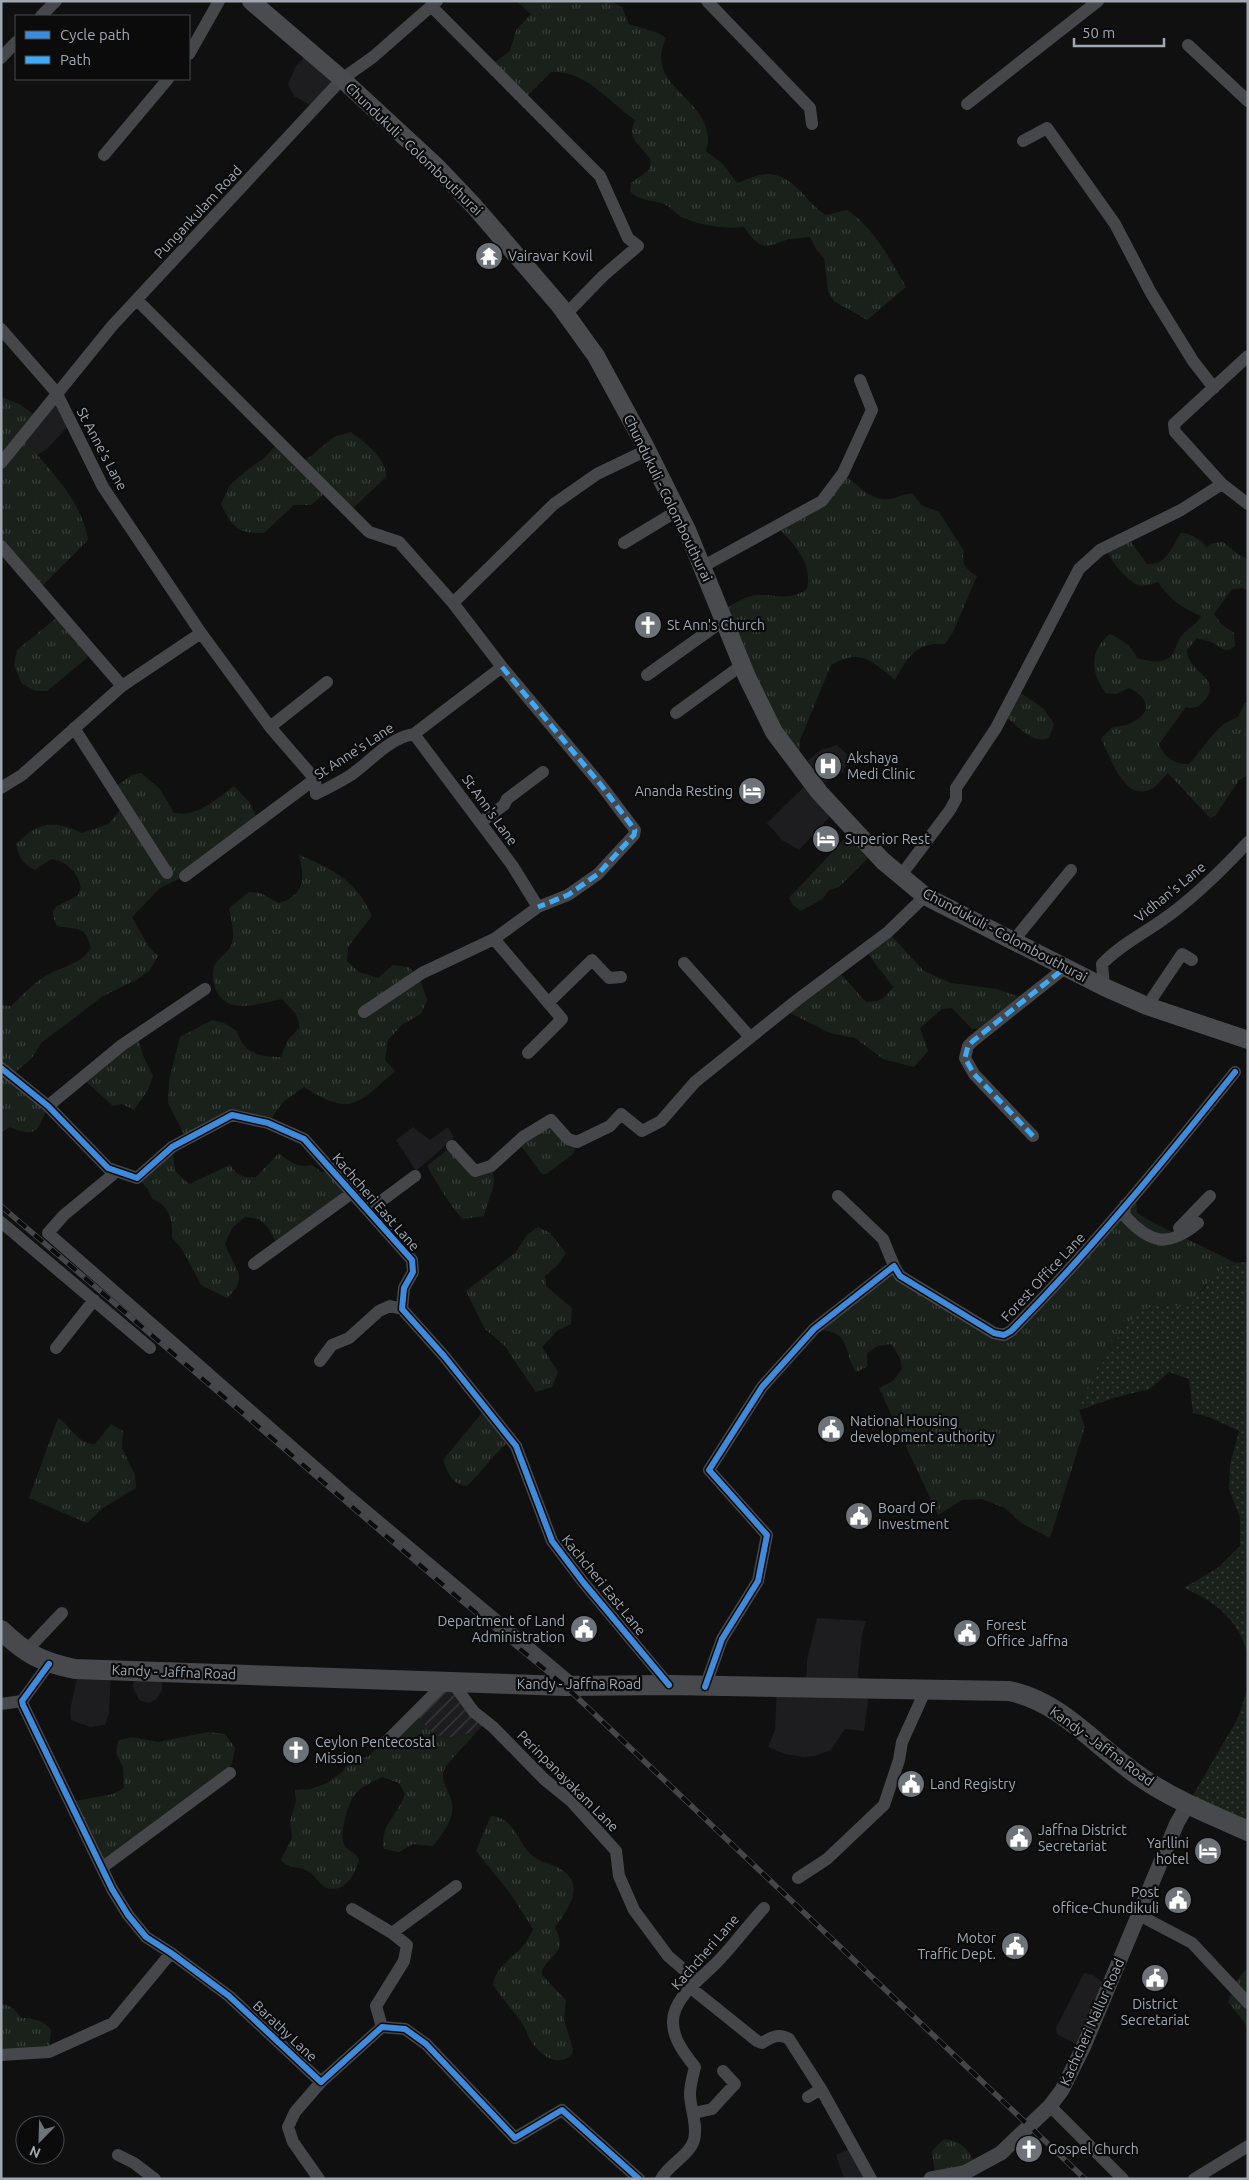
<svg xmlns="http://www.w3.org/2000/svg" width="1249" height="2180" viewBox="0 0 1249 2180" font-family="Ubuntu,sans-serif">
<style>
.built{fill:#1d1d1f}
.industrial{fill:url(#industrial-furrows)}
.grass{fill:url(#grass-tufts)}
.park{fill:url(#park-dots)}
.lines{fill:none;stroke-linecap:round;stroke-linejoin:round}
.minor{stroke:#45474a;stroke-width:12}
.tertiary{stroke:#45474a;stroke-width:15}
.secondary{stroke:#494b4e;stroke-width:18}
.trunk{stroke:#48494c;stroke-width:20}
.rail-casing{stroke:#45464a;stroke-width:5.5}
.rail{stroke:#0b0b0c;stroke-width:4;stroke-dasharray:11;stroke-linecap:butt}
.quiet{stroke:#3fa9f5;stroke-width:5;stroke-dasharray:10 5;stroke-linecap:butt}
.cycleway-casing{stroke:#0b0b0c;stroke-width:9}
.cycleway{stroke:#408adc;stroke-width:6}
.labels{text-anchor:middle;stroke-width:4.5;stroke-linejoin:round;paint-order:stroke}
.street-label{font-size:14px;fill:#a0a9b3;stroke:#0b0b0c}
.poi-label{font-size:14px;fill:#a0a9b3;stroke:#0b0b0c;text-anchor:start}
</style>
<defs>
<pattern id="industrial-furrows" width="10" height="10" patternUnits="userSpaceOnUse" patternTransform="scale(1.25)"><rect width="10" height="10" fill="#1d1d1f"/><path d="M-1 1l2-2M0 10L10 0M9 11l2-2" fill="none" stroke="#3b3b3d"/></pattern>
<pattern id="grass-tufts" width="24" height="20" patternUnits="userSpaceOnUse" patternTransform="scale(1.25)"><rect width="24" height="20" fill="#1a211b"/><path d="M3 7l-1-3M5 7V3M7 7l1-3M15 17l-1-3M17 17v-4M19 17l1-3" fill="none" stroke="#383e3a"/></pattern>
<pattern id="park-dots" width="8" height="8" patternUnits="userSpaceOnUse" patternTransform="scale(1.25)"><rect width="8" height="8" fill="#1a211b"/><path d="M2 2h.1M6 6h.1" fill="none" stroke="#383e3a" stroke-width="1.8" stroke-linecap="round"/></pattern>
</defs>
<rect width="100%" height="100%" fill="#101011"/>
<path class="built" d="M310 51 342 79 315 108 294 96 288 84 296 66Z
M54 391 71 423 47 449 37 455 19 434Z
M837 745 850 757 843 772 825 783 807 761 821 750Z
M811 780 836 810 799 850 782 840 767 823Z
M413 1127 430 1140 448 1127 454 1138 416 1171 396 1140Z
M817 1618 866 1621 862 1634 858 1673 860 1688 869 1693 864 1731 845 1729 831 1750 815 1756 804 1757 785 1754 768 1747 775 1730 777 1687 806 1688 807 1660Z
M79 1669 111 1670 109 1713 105 1725 90 1727 71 1720 70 1710Z
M134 1671H163L162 1690 157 1699 149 1703 139 1700 133 1687Z
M1084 1973 1093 1975 1108 1986 1083 2048 1057 2034 1056 2028Z
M849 2149 870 2179H844L836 2155Z"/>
<path class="industrial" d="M447 1681 484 1725 477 1731 452 1738 437 1736 429 1731 414 1712Z"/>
<path class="grass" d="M516 1H610L622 7 629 24 658 33 666 38C644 85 703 95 708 136 709 140 706 147 706 151L723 164 737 183C746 180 758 174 767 174 794 174 806 203 826 215L847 210C874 228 890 259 906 287L867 320 834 301 828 291 824 258 816 249 810 237C802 238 793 238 786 240 762 249 760 249 744 227 725 229 701 226 682 217 676 214 672 208 666 205 654 199 639 202 630 191L631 183 649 170 651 160C639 142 626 140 635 120 608 101 586 70 551 72L524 99 491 65 510 51 516 30 531 14Z
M1 397 19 404 35 415 19 434C45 465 82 499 88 540L38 590 1 547Z
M351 432C364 442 387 458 386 477L349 512 328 491 311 505H294L264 533C238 534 232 527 221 504L230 485 247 470 263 459 279 442 301 464 334 437Z
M843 473C856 484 872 502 890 499 899 498 903 493 913 494L921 505 939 512 964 551C961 564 966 570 977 576L953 632 945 644C917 642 908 656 895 680 872 660 860 648 831 665L800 740 799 764 721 611C731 606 746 595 757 595 778 594 788 602 807 589 813 562 794 545 777 526L822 501Z
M1181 533C1193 534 1199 539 1207 547L1213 543 1223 542 1239 555 1248 559V591L1243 588 1232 589 1214 614 1221 624 1234 633 1235 646C1225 654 1222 648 1213 643 1208 640 1202 640 1197 638L1187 650C1186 673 1228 678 1201 704 1196 708 1192 709 1186 707L1159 744C1163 757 1176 765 1189 764 1205 747 1215 725 1238 717L1245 703H1248V775L1239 780 1215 816 1210 818 1168 773C1163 777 1157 787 1151 789 1124 803 1110 755 1101 739 1104 735 1108 731 1112 728 1118 725 1126 726 1131 723 1154 712 1149 698 1129 688L1116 694 1106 693C1090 672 1089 651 1110 634 1122 640 1131 645 1137 658 1147 661 1162 665 1171 656 1176 650 1177 641 1182 635 1189 627 1196 626 1201 616 1182 608 1169 599 1158 582 1154 583 1147 586 1142 586 1128 584 1110 560 1106 548L1131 542 1147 564C1168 565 1170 548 1181 533Z
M60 615 93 653 47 691H36L22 684 14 665 17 650Z
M1015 689 1044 709 1054 724 1049 738C1034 746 1014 723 1003 714Z
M141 773 160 789 174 813C197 818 216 799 234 786L250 803 258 821 185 876 160 888 132 917 149 947 158 956 149 971 136 980 103 996 41 1043 32 1058 11 1076 48 1106C38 1130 37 1139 10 1127L1 1132V1005L11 1006C22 996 34 982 47 975 61 967 82 964 91 948 85 924 76 930 57 926 45 903 63 906 78 895L81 888C78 873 67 861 51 859L35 870C24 865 18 856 16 844 40 821 52 820 82 833L109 824 120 810 113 788 132 775Z
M854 829 875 851 839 887 829 890 822 899 801 911 793 905 789 898Z
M299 855C334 870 356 880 372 916L348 947 347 961 359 972 378 978 393 965 409 967 421 982 427 1000 421 1014 403 1024 388 1040 385 1060 395 1071C357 1105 351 1117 304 1087L283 1102 268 1123 232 1115 186 1138 168 1103 169 1080 180 1037 212 1020 224 1023 237 1031C243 1054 261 1057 281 1057L287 1041 300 1027 296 1014 282 999C261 1003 227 1016 216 990 214 984 212 976 213 971 215 958 230 953 232 943 235 931 231 920 229 908L249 892 260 893 279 903C305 895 305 878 299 855Z
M888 932 924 971 951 983 997 989 1026 999 988 1029H972L952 1008 942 1009 920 1028 928 1051 914 1067 883 1059 855 1038 830 1033 784 1010 837 970 866 1002C880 1002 885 998 893 987 884 973 873 963 866 949Z
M137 1035 144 1058 153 1076 148 1090 134 1110 122 1104 113 1106 82 1078Z
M551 1120 577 1142 573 1154 546 1174H542L518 1142Z
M452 1146 475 1171 491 1166C499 1186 488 1196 484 1216L463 1219C450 1206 437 1183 427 1166Z
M172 1147 175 1171 189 1184 230 1165C236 1175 243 1178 256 1177L279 1153C289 1162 298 1168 312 1165L321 1172 333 1173 352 1193 278 1246 268 1228 259 1219 245 1217 232 1228 225 1244C233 1268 251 1276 227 1298L201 1285 182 1249 172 1238C173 1222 170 1205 152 1199L148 1189 137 1178Z
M1136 1193 1137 1213C1169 1233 1203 1245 1235 1263L1224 1267 1205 1286 1192 1304 1184 1308 1174 1306 1127 1323 1088 1386 1079 1410 1085 1427 1050 1538 1021 1523 1005 1508 982 1499 962 1500 938 1515 879 1388 893 1381 902 1369 900 1358 891 1344 878 1346 867 1353V1367L856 1372C841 1346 853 1332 814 1329L894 1266 1004 1335Z
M538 1227 550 1233 566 1253 558 1265 545 1276 546 1286 572 1308 571 1324 557 1331 542 1347 558 1372 552 1387 536 1392 504 1345 485 1329 466 1291 516 1252 527 1235Z
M486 1408 511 1440C494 1453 483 1471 467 1486 452 1485 448 1473 443 1460Z
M58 1418C72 1427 77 1444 95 1444L111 1424 123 1431 122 1448 135 1475 136 1488 103 1508 87 1523 29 1498Z
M414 1712C436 1740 442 1742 477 1731 471 1739 446 1764 444 1770 439 1784 455 1796 452 1812 451 1824 440 1836 433 1846L413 1844 399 1852 384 1849C379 1826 399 1814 405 1794L399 1783 382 1777C374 1782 362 1786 356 1793 348 1801 339 1835 344 1844 347 1852 357 1852 359 1860 355 1875 345 1893 327 1888 319 1885 316 1876 309 1872 299 1865 289 1870 281 1860L292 1838 290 1821 296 1802 295 1790 311 1789 327 1783 342 1772 350 1762 369 1756Z
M208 1732 225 1734 235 1748 232 1763 224 1778 103 1867 70 1802 113 1794 124 1788 123 1767 116 1753 118 1741 132 1737 158 1742Z
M491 1816C515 1817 518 1846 534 1857 542 1863 554 1864 562 1870 586 1886 567 1911 555 1927 567 1953 554 1950 542 1970V1975L566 2000 564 2020 573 2049 572 2054C558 2069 540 2055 531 2041 527 2035 526 2029 522 2023 513 2010 502 1998 493 1985 494 1969 512 1958 522 1947 527 1942 530 1935 533 1929L510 1893 476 1851Z
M1248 1967V2033L1245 2023 1228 2002 1237 1980Z
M4 2004 13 2008 21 2018C32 2018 44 2020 51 2030L49 2052 1 2055V2005Z
M944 2139C963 2142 970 2150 976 2167L935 2174 932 2151Z"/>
<path class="park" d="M1248 1262V1654C1238 1619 1216 1602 1184 1588L1219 1567 1240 1546V1517L1229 1489 1230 1465 1239 1431 1209 1417 1193 1413 1189 1379 1169 1372 1150 1389 1117 1397 1079 1410 1088 1386 1127 1323 1147 1308 1157 1305 1169 1304 1184 1308 1191 1304 1216 1274 1224 1267 1235 1263Z
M1248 1687V1831L1188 1804 1238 1718Z"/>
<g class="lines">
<path class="minor" d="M707 1 810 108 812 124
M431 6 600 176 628 238 638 246 603 276 566 314
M41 16 56 1
M1188 45 1248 101
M189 54 219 1
M1 58 16 42
M967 104 1098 1
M1023 141 1047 128 1115 224 1151 293 1193 361 1214 388
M104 155 168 79
M137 300 369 532 399 542 453 603
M1 329 56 392 103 487 201 633 270 727 315 779 316 794C328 788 340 782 351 775 371 761 389 738 414 734L502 667
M1 463 112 326 342 79 373 57 437 1
M1222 484 1175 432 1174 424 1248 356
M624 543 677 511
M1 546 122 686 22 775 1 788
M702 567 822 501 843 473 872 410 860 380
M647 675 724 620
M122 686 201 633
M676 713 742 665
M270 727 327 682
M74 728 167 873
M414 734 512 865 538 907
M481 822 504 805 507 799 543 772
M902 874 950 810 956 799V788L996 728 1079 569 1100 550 1181 510 1222 484 1248 504
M185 876 315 779
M494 939 562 1019 528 1053
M1014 940 1071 870
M684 963 750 1037
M1104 987 1102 964C1119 946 1141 935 1161 921 1193 899 1222 870 1248 842
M548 1003 592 960 609 978 621 977
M1147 1006 1182 954 1192 960
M364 1012 422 973 494 939 538 907 568 895 598 874 634 835 635 830 601 785 502 667 453 603 554 504 597 474 647 450
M1 1068 48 1106 108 1168 137 1178 172 1147 232 1115 268 1123 304 1139 412 1260 413 1272 404 1288 402 1309 444 1356 516 1446 552 1541 583 1582 669 1685
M48 1106 122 1045 205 989
M1033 1136 974 1074 965 1058 968 1046 973 1041 1066 967
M452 1146 475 1171 491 1166 523 1137 551 1120 568 1139 577 1142 610 1126 621 1114 642 1131 661 1121 695 1082 797 1000 888 932 925 896
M116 1172 64 1215 48 1233 346 1494 575 1686
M838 1196 883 1239 894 1266
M1125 1205 1124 1215C1150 1244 1168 1248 1198 1223
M369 1210 415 1176
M1 1222 150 1348
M1179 1228 1210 1196
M254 1264 352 1193
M56 1348 94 1300
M320 1361 332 1345 349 1338 379 1311 390 1306 402 1309
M25 1652 62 1613
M49 1664 22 1701 23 1705 112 1889 128 1915 146 1937 171 1953 229 1996 321 2082 382 2027 405 2029 426 2044 515 2138 562 2110 639 2179
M452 1682 474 1712 493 1727 544 1779 571 1801 616 1851 619 1876 634 1910 668 1956 697 1981
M705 1687 722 1639 758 1581 767 1535 709 1470 762 1387 814 1329 894 1266 900 1276 994 1333 1004 1335 1011 1331C1091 1250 1164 1161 1235 1072
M1 1704 22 1701
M385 1743 447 1681
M103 1867 230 1773
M798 1878 827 1859 884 1805 899 1760 902 1742 926 1689
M352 1909 392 1933 407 1945 404 1961 376 2006 382 2027
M1139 1915 1192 1943 1248 2003
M392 1933 456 1886
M691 1988 757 2041 762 2043C771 2037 779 2033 789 2039L821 2089 871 2179
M1 2055 49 2052 113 2023 171 1953
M808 2097 821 2089
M1050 2106 1123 2179
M694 2113 712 2109 735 2084 723 2071
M118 2155 134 2163 155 2179
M319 2179 293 2142 288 2127 295 2112 321 2082
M661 2179C669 2164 689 2156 694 2140 698 2124 690 2109 690 2094 690 2085 693 2075 695 2067 683 2052 669 2034 674 2014 680 1991 706 1975 721 1958 736 1942 749 1924 764 1908
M1194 2179 1248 2146"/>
<path class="tertiary" d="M931 2179 964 2173 1001 2153 1050 2106 1062 2090 1083 2048 1177 1823 1188 1804"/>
<path class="secondary" d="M251 1 342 79 435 165 474 206 560 306 596 356 644 444 687 530 747 677 774 732 819 792 883 861 925 896 1104 987 1147 1006 1248 1040"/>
<path class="trunk" d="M1 1630C26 1654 41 1662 75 1669L565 1686 669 1685 1009 1691C1063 1702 1098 1749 1142 1778 1174 1800 1212 1815 1248 1831"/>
<g class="rail-casing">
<path id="rail" d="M1 1206 462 1601 565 1686 1085 2179"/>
</g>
<use href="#rail" class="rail"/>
<path class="quiet" d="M502 667 601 785 635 830 634 835 598 874 568 895 538 907
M1033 1136 974 1074 965 1058 968 1046 973 1041 1066 967"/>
<g class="cycleway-casing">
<path id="cycleway" d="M1 1068 48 1106 108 1168 137 1178 172 1147 232 1115 268 1123 304 1139 412 1260 413 1272 404 1288 402 1309 444 1356 516 1446 552 1541 583 1582 669 1685
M49 1664 22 1701 23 1705 112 1889 128 1915 146 1937 171 1953 229 1996 321 2082 382 2027 405 2029 426 2044 515 2138 562 2110 639 2179
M705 1687 722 1639 758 1581 767 1535 709 1470 762 1387 814 1329 894 1266 900 1276 994 1333 1004 1335 1011 1331C1091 1250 1164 1161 1235 1072"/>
</g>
<use href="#cycleway" class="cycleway"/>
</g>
<defs>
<g id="temple-disc" transform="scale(1.4375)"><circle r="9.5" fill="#6e737a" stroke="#0b0b0c"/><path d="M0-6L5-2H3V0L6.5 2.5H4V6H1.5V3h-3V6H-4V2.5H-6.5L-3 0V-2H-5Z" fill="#fff"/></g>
<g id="church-disc" transform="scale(1.4375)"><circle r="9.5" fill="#6e737a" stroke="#0b0b0c"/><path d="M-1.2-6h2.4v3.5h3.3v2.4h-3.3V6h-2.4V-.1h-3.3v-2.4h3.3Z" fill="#fff"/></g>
<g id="hospital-disc" transform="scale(1.4375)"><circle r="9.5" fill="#6e737a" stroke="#0b0b0c"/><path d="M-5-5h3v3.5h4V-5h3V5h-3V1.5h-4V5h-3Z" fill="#fff"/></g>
<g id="hotel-disc" transform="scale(1.4375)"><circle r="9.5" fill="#6e737a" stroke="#0b0b0c"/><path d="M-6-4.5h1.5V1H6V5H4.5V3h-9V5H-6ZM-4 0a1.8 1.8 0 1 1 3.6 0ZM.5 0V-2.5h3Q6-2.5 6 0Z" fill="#fff"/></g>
<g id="civic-disc" transform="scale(1.4375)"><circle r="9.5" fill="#6e737a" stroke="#0b0b0c"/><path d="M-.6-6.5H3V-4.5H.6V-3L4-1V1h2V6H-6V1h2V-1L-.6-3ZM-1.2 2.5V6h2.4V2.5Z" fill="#fff"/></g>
</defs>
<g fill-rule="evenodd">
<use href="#temple-disc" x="489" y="256"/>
<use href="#church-disc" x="648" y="625"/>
<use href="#hospital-disc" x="828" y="766"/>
<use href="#hotel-disc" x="752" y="791"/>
<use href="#hotel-disc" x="826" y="839"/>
<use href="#civic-disc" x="831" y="1429"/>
<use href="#civic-disc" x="859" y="1516"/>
<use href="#civic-disc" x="584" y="1629"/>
<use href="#civic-disc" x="967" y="1633"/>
<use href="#church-disc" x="296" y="1750"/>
<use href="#civic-disc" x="911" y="1784"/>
<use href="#civic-disc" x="1019" y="1838"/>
<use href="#hotel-disc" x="1208" y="1851"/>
<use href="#civic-disc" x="1178" y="1900"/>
<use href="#civic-disc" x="1015" y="1946"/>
<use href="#civic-disc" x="1155" y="1978"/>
<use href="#church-disc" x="1029" y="2149"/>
</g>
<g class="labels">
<g class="street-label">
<text transform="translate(414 149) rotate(44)" y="5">Chundukuli - Colombouthurai</text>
<text transform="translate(198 212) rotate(-47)" y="5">Pungankulam Road</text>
<text transform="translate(102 449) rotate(62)" y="5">St Anne's Lane</text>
<text transform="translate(668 498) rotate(64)" y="5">Chundukuli - Colombouthurai</text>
<text transform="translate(354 751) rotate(-33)" y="5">St Anne's Lane</text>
<text transform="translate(490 810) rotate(54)" y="5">St Ann's Lane</text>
<text transform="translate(1170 892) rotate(-39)" y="5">Vidhan's Lane</text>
<text transform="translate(1005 935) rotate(28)" y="5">Chundukuli - Colombouthurai</text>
<text transform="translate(376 1202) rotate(49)" y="5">Kachcheri East Lane</text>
<text transform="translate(1043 1277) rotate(-47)" y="5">Forest Office Lane</text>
<text transform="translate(604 1585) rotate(51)" y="5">Kachcheri East Lane</text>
<text transform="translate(174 1672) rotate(2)" y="5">Kandy - Jaffna Road</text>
<text x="579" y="1689">Kandy - Jaffna Road</text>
<text transform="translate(1102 1746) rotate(36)" y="5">Kandy - Jaffna Road</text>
<text transform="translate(568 1781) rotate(45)" y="5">Perinpanayakam Lane</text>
<text transform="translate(705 1952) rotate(-49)" y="5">Kachcheri Lane</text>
<text transform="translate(1092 2022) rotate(-66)" y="5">Kachcheri Nallur Road</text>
<text transform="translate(285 2031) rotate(43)" y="5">Barathy Lane</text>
</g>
<g class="poi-label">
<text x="508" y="261">Vairavar Kovil</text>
<text x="667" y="630">St Ann's Church</text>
<text x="847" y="763">Akshaya<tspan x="847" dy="16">Medi Clinic</tspan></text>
<text x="733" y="796" text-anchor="end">Ananda Resting</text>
<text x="845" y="844">Superior Rest</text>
<text x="850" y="1426">National Housing<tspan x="850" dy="16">development authority</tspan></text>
<text x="878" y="1513">Board Of<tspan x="878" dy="16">Investment</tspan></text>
<text x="565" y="1626" text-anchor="end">Department of Land<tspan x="565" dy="16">Administration</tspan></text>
<text x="986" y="1630">Forest<tspan x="986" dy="16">Office Jaffna</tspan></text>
<text x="315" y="1747">Ceylon Pentecostal<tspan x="315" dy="16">Mission</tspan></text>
<text x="930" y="1789">Land Registry</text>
<text x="1038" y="1835">Jaffna District<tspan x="1038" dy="16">Secretariat</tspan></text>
<text x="1189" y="1848" text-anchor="end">Yarllini<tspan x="1189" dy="16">hotel</tspan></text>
<text x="1159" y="1897" text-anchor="end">Post<tspan x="1159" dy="16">office-Chundikuli</tspan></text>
<text x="996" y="1943" text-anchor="end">Motor<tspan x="996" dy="16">Traffic Dept.</tspan></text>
<text x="1155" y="2009" text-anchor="middle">District<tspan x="1155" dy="16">Secretariat</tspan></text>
<text x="1048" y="2154">Gospel Church</text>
</g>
</g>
<rect width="1249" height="2180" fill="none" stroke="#a0a9b3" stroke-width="5"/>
<rect x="15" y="15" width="175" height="65" fill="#0b0b0c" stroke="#474a4f"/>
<rect x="25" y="31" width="25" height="8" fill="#408adc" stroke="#474a4f"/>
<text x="60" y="40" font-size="15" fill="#a0a9b3">Cycle path</text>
<rect x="25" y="56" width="25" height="8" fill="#3fa9f5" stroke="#474a4f"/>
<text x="60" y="65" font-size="15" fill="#a0a9b3">Path</text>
<g transform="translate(40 2140) rotate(203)"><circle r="24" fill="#0b0b0c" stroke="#474a4f"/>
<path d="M0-4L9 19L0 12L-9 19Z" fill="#6e737a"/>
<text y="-8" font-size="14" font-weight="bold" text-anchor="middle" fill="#a0a9b3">N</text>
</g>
<path d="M1074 38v8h90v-8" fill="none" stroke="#a0a9b3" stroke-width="2.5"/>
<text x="1082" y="38" font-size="15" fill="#a0a9b3" stroke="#0b0b0c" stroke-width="4" paint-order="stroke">50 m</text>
</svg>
